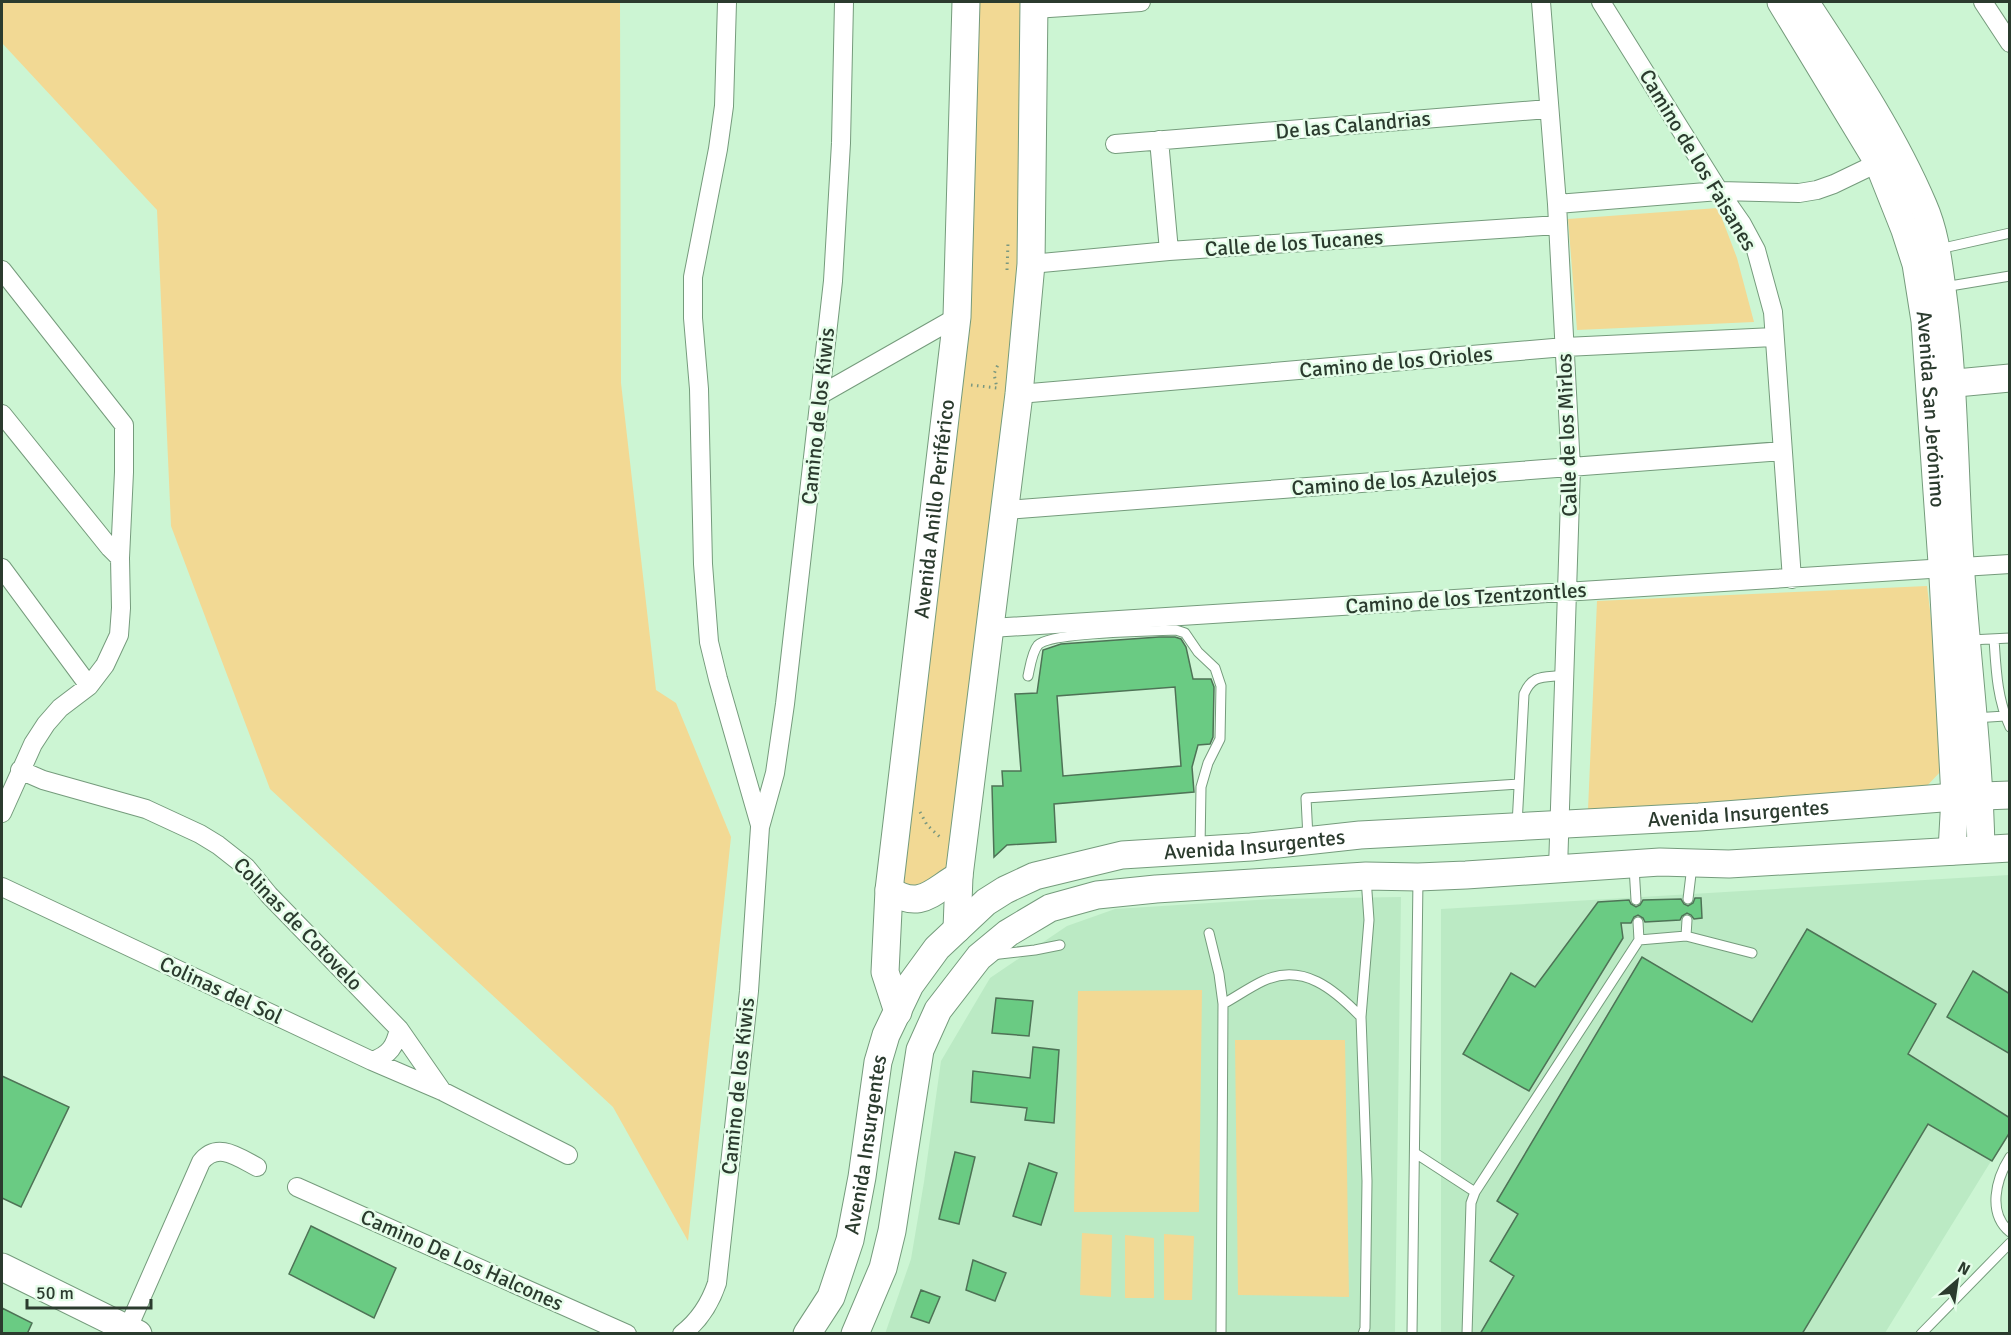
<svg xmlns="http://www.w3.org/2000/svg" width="2011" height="1335" viewBox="0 0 2011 1335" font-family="Signika,sans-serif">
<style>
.built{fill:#bbeac4}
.green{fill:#f2d994}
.building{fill:#6acb83;stroke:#4e7356;stroke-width:1.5;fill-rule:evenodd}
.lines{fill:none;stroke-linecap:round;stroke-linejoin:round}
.lane-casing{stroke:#759b7c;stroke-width:11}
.street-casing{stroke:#759b7c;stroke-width:20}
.secondary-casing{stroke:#759b7c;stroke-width:29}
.path{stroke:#7a977f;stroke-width:3;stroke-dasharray:1.5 4.5;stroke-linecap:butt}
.lane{stroke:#fff;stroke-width:9}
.street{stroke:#fff;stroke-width:18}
.secondary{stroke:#fff;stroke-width:27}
.labels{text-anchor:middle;stroke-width:5;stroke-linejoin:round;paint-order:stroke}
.street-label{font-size:21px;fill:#2b3b2e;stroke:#e5fde9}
</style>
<rect width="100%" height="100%" fill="#ccf5d3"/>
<path class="built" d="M2009 875V1132L1885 1333 1441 1334V909Z
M1401 897 1395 1333 885 1334 911 1259 924 1182 941 1061 990 978 1067 926 1115 909 1273 899Z"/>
<path class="green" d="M2 2H620L621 383 656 690 676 703 731 837 688 1241 613 1107 270 789 171 526 157 210 2 43Z
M975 2H1027L1017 312 953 859 944 874 908 894 896 874Z
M1718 208 1737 258 1754 322 1577 330 1568 219Z
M1927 586 1937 667 1942 770 1924 789 1588 810 1597 601Z
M1202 990 1199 1212H1074L1078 991Z
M1235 1040H1345L1349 1297 1238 1295Z
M1082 1233 1112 1235 1111 1297 1080 1295Z
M1164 1234 1194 1236 1192 1300H1164Z
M1125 1235 1154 1238V1298H1125Z"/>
<path class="building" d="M1159 637H1175L1181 639 1186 647 1193 679H1211L1214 687 1213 737 1210 744 1198 745 1192 767 1194 792 1054 804 1056 842 1007 845 994 857 992 786H1003L1002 771H1021L1015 694 1037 693 1043 650 1061 644ZM1175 687 1181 766 1063 776 1057 696Z
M1695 898H1701L1702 918 1694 919 1691 915 1687 913 1682 916 1680 920 1645 922 1643 918 1638 915 1634 917 1631 923H1621L1623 938 1529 1091 1463 1054 1511 973 1535 987 1598 902 1629 900 1631 904 1636 907 1640 905 1643 900 1681 899 1684 904 1688 906 1693 903Z
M1807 929 1936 1004 1908 1054 2010 1118V1132L1992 1161 1928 1124 1802 1334H1480L1514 1276 1490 1261 1518 1214 1497 1201 1642 957 1752 1022Z
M1973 971 2010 994V1054L1947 1017Z
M996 998 1033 1001 1029 1036 992 1033Z
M1033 1047 1059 1050 1054 1123 1025 1120 1027 1108 971 1102 973 1071 1030 1078Z
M2 1076 69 1107 21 1207 2 1198Z
M955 1152 975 1157 959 1224 939 1219Z
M1029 1163 1057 1173 1041 1225 1013 1216Z
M311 1226 396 1268 374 1318 289 1274Z
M973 1260 1006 1273 995 1301 966 1290Z
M921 1290 940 1297 929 1323 911 1317Z
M2 1308 32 1323 27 1334H2Z"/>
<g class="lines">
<g class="lane-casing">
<path id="lane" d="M1939 249 2010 233
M1944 287 2010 276
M1994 639C1996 669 1997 699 2010 727
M1970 640 2010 638
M1028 676C1030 667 1032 652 1038 645 1050 632 1153 631 1176 630L1185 633 1198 652 1215 668 1221 686 1220 739 1208 763 1201 787 1200 848
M1974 718 2005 716
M1517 825 1524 694C1533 673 1545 678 1565 675
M1308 838 1306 798 1519 784
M1634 867 1636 900
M1688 899 1692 866
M1638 922 1639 940
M1209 933 1219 974 1223 1004 1221 1334
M1686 936 1687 920
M991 955 1035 950 1060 945
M1223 1004C1236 997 1250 987 1263 981 1303 962 1335 990 1361 1017
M1415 1153 1475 1192
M2010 1157C1996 1179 1987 1213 2010 1232
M1363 1334 1365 1328 1367 1181 1361 1017 1369 920 1366 878
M1412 1334 1418 879
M1467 1334 1471 1203 1475 1192 1639 940 1686 936 1752 953
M1921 1334 2010 1243"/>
</g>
<g class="street-casing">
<path id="street" d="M727 2 724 106 718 149 693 277V318L699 389 703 564 709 642 718 679 760 825
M1541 2 1557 204 1571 468 1558 869
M1601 2 1719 191 1742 224 1756 250 1773 312 1792 579
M1983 2 2010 43
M1034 9 1141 2
M1159 140 1169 251
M1115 144 1548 109
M1557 204 1719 191 1799 193 1817 190 1834 184 1886 159
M1031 264 1169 251 1558 225
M2 270 124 425V472L120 558 121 608 119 635 105 665 89 686 60 708 46 724 33 744 2 813
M1019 394 1565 347 1774 337
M820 395 957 317
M2 414 110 548 120 558
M1005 510 1782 451
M2 568 89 686
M991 628 2010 564
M20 770 43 780 146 809 200 834 218 845 246 867 269 895 399 1029 442 1091
M2 887 372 1061 442 1091 568 1155
M372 1061C390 1055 395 1046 399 1029
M297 1187 627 1334
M128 1328 201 1162C217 1141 238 1157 257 1167
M682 1334C700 1320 710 1304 717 1283L749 991 760 827 775 773 785 704 833 281 841 143 844 2"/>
</g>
<g class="secondary-casing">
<g id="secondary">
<path id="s1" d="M1781 2 1878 162 1905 230 1916 264 1925 321 1943 577 1955 797 1952 851"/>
<path d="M1805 2C1847 66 1893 134 1923 205 1935 232 1938 260 1942 289 1954 375 1954 459 1959 546 1965 647 1979 748 1981 849"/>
<path d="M1935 385 2010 378"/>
<path d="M889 890C921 911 932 891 959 876"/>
<path d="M957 929 959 876 1019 394 1031 264 1034 2"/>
<path id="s2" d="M898 1012 885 972 889 890 957 317 966 2"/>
<path d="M2 1267 138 1334"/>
<path id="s3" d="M807 1334 831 1297 850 1240 862 1177 878 1062 886 1035 910 985 937 948 986 902 1005 890 1035 876 1122 855 1251 847 1360 835 1699 817 1955 797 2010 795"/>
<path d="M855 1334 883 1268 892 1231 920 1050 938 1010 979 957 1008 933 1050 908 1097 895 1156 889 1366 876 1418 877 1466 875 1660 862 1729 864 2010 848"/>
</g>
</g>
<path class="path" d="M1007 270 1008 243
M971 385 997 388 994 374 999 362
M920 812 927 825 942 839"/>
<use href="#lane" class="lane"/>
<use href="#street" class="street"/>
<use href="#secondary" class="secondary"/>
</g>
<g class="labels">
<g class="street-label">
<text transform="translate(1353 125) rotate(-5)" y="7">De las Calandrias</text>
<text transform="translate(1698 160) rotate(59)" y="7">Camino de los Faisanes</text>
<text transform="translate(1294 243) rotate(-4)" y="7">Calle de los Tucanes</text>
<text transform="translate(1396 362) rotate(-5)" y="7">Camino de los Orioles</text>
<text dy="7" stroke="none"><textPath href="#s1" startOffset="442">Avenida San Jerónimo</textPath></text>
<text transform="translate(818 416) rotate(-84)" y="7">Camino de los Kiwis</text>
<text transform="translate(1567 435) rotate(-92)" y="7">Calle de los Mirlos</text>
<text transform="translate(1394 481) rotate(-4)" y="7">Camino de los Azulejos</text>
<text dy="7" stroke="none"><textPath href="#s2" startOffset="508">Avenida Anillo Periférico</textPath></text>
<text transform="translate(1466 598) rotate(-4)" y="7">Camino de los Tzentzontles</text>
<text dy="7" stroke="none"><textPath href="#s3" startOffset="1244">Avenida Insurgentes</textPath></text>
<text dy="7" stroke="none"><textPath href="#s3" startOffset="759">Avenida Insurgentes</textPath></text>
<text transform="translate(298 924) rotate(46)" y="7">Colinas de Cotovelo</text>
<text transform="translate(221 990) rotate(25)" y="7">Colinas del Sol</text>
<text transform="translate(738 1086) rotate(-84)" y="7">Camino de los Kiwis</text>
<text dy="7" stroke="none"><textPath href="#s3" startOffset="201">Avenida Insurgentes</textPath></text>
<text transform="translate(462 1260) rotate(24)" y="7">Camino De Los Halcones</text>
</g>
</g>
<rect width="2011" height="1335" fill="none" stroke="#2b3b2e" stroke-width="6"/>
<g transform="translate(1957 1281) rotate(29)" stroke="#e5fde9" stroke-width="4.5" paint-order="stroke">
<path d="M0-4.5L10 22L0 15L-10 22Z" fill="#2b3b2e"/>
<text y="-9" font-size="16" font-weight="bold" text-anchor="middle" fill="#2b3b2e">N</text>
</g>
<path d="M27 1299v9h124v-9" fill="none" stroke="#2b3b2e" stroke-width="3"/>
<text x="36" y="1299" font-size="18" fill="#2b3b2e" stroke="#e5fde9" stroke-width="4.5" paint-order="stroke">50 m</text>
</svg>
